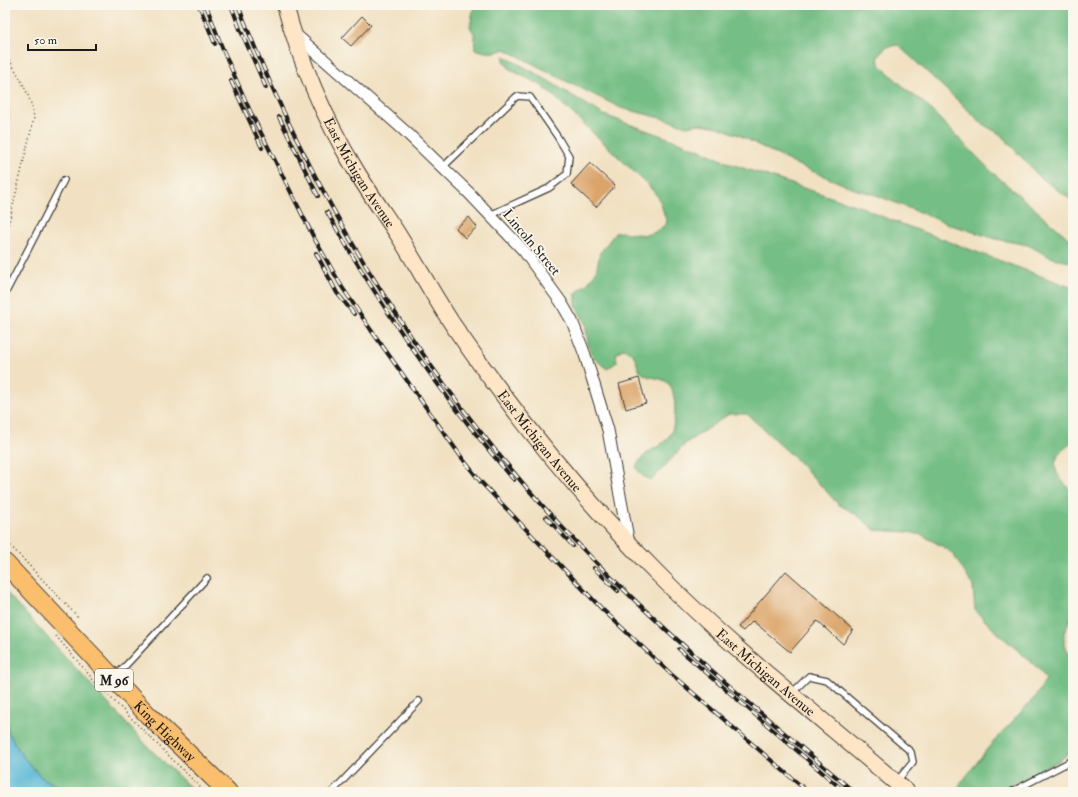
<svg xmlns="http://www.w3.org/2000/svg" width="1078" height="797" viewBox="0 0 1078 797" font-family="'IM FELL Double Pica',serif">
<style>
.forest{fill:#75be85;stroke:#486d50}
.water{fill:#59b8d7;stroke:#3a6a7a}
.building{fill:#dba469}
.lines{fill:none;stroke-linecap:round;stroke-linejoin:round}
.lane-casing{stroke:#3c3a35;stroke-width:8}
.street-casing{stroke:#3c3a35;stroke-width:13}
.secondary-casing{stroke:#3c3a35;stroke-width:18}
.primary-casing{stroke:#3c3a35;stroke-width:20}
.path{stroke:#3c3a35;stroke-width:1.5;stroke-dasharray:1 3;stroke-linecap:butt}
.lane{stroke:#fff;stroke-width:5.5}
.street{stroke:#fff;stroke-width:11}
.secondary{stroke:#fde5c5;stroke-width:16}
.primary{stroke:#fabe6d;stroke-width:18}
.rail-casing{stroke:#1c1c1c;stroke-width:4}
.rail{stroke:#fbf7ec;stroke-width:2.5;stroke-dasharray:8;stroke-linecap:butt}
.labels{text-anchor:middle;stroke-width:3.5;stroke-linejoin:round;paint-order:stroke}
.shield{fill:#fbf7ec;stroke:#5f5e5a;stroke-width:1}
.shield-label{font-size:13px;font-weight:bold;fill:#1c1c1c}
.street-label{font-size:14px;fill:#1c1c1c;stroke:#fbf7ec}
</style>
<rect width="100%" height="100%" fill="#fbf7ec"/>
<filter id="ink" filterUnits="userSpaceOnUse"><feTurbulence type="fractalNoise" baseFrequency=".025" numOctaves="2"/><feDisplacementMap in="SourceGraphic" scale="8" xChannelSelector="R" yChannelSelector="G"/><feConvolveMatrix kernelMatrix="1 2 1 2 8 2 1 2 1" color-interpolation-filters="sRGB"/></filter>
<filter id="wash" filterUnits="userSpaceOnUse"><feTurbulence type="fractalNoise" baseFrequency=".012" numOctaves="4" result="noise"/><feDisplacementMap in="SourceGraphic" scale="16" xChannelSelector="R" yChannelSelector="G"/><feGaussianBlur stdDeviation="0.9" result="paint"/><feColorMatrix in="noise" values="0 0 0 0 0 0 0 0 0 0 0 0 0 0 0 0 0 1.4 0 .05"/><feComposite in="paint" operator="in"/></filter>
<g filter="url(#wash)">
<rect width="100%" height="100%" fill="#f1e1c2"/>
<path class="forest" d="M474 5H1073V201L1041 178 1000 134 984 125 898 45 886 47 878 57 879 64 909 92 922 101 992 172 1073 242V262L1064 261 1048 256 1028 245 996 239 951 225 876 195 857 190 793 163 739 135 718 127 700 124 686 126 665 119 621 108 560 78 505 49C494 54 486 53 475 49L474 33 470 27Z
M504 56 537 74 604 115 698 149 731 164 864 208 883 217 1073 288V442C1046 460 1053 474 1073 492V612L1064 633V641L1073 667V750L1059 761 1001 790C987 793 969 795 958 787L988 748 1036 696 1046 679 1039 669 991 627 975 610 973 586 955 557 947 549 922 535 908 532 875 530 857 515 838 504 799 462 747 414H729L686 443 652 480C643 478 640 474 636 467 645 448 663 449 671 433 676 422 677 392 668 383 663 378 651 378 645 375 632 368 642 354 623 349L616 353 617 362 607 369 593 357 588 344 585 323 576 306V293L588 283 596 272 600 253 616 232C640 232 647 242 667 223L659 198 647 184 555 97 541 85 511 70 504 62Z
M5 591 149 748 195 792H67L41 777 23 757 8 732 5 712Z"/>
<path class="water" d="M5 101C13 115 6 118 5 132 5 141 6 149 5 158Z
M5 712 8 732 23 757 41 777 67 792H5Z"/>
<g id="blocks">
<path class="building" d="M362 16 371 25 351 46 342 38Z
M590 163 615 186 596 207 571 184Z
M469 217 477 227 465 238 456 228Z
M639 378 646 403 626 409 619 384Z
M786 571 853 630 843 644 817 621 790 652 753 621 743 631 738 627Z"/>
</g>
</g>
<g filter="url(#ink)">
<use href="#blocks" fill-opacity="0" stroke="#3c3a35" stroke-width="1"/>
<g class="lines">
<g class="lane-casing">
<path id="lane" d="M443 167 517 96 530 97 557 136 569 156 567 174 549 188 490 215
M5 294 64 180
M116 676 207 578
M791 694 809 676 827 680 911 752 913 762 896 782
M332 792 419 701
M1011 792 1073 760"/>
</g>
<g class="street-casing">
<path id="street" d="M294 33 406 132 469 193 524 251 561 302 572 321 585 355 608 430 629 544"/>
</g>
<g class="secondary-casing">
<g id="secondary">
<path id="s1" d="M285 5C300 61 325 119 355 169 368 191 383 212 397 233 416 263 433 295 453 325 513 413 581 497 657 573 735 652 823 719 907 792"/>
</g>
</g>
<g class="primary-casing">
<g id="primary">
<path id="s2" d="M5 563 148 715 228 792"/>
</g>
</g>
<path class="path" d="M5 53C17 73 31 94 34 118L5 239
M5 540 77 616 75 618
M56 636 96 683 205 792"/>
<use href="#lane" class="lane"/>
<use href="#street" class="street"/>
<use href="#secondary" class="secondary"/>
<use href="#primary" class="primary"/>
<g class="rail-casing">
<path id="rail" d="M199 5 215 44
M206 5 223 50 251 113 314 238 342 287 371 330 462 458 480 481 602 609 672 675 808 792
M231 5 240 29 266 88
M238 5C314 203 433 394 581 547 666 635 761 713 854 792
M231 81 262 148
M279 117 318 196
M327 212C380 306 443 398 514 480
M316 253 337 293 354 314
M546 517 573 546
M594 568 618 591
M679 649 845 792"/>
</g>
<use href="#rail" class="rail"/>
</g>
</g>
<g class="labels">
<rect class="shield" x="95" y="669" width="38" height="22" rx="3"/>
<g class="shield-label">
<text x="114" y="685">M 96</text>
</g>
<g class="street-label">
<text dy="5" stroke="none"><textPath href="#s1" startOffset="184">East Michigan Avenue</textPath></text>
<text transform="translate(532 242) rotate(50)" y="5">Lincoln Street</text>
<text dy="5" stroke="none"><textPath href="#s1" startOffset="508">East Michigan Avenue</textPath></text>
<text dy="5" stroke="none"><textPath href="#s1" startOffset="832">East Michigan Avenue</textPath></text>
<text dy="5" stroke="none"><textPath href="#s2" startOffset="232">King Highway</textPath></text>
</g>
</g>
<rect width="1078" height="797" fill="none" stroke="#fbf7ec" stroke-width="20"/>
<path d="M28 44v6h68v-6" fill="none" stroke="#1c1c1c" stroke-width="2"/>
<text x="34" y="44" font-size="12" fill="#1c1c1c" stroke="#fbf7ec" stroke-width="3" paint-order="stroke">50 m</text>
</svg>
